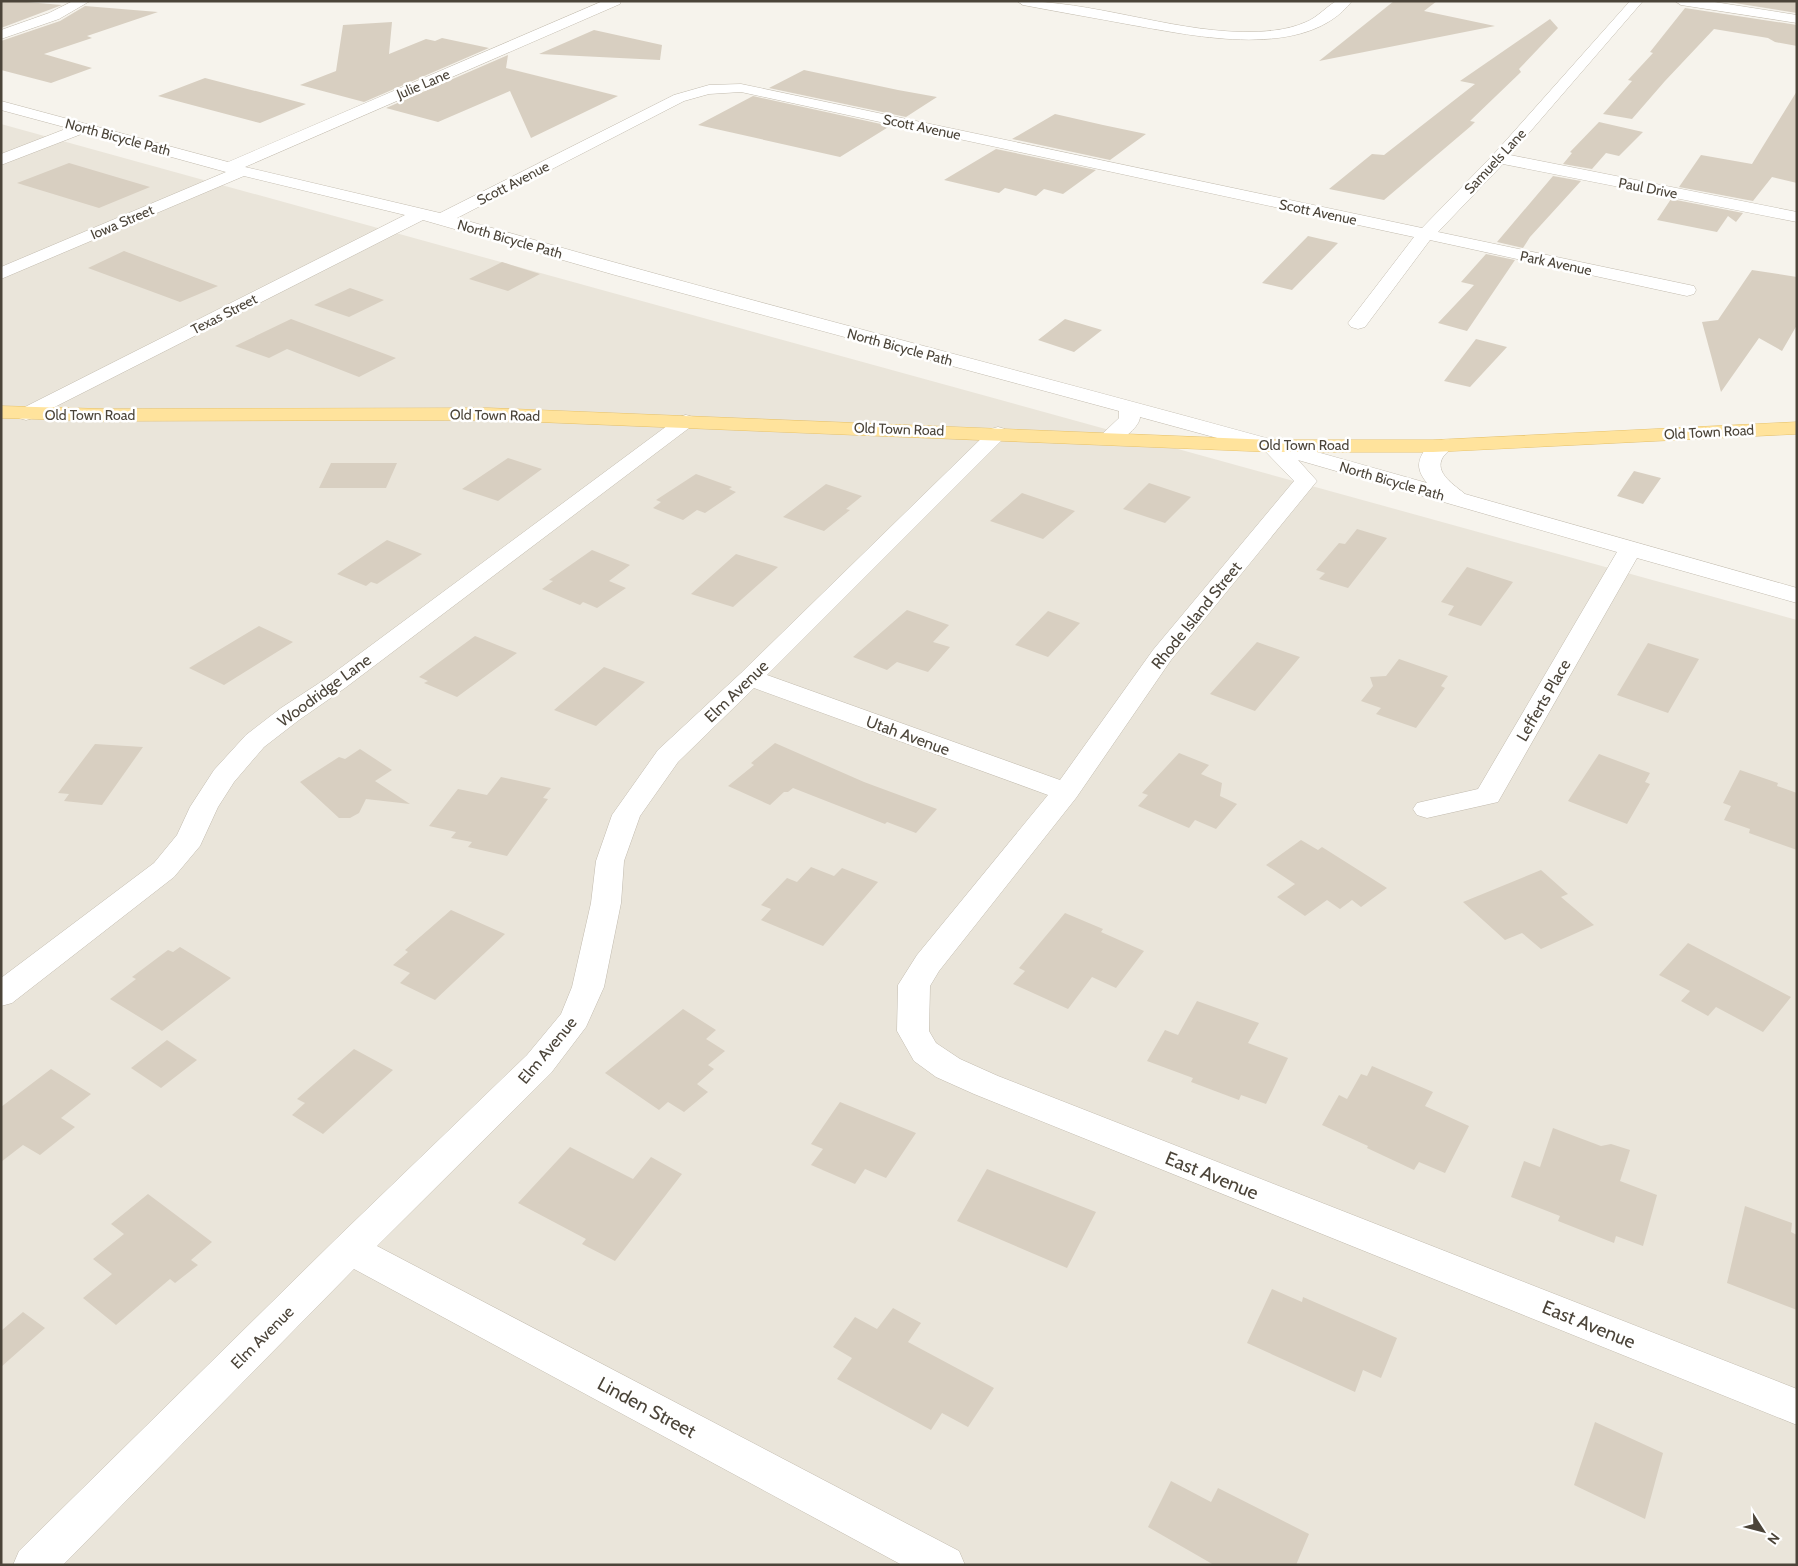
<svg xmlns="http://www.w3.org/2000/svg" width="1798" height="1566" viewBox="0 0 1798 1566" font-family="Cabin,sans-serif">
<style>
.residential{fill:#eae5da}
.building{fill:#d8cfc1}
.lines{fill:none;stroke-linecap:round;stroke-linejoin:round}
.minor-casing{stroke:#c2bbae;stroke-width:1}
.major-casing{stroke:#e6c16a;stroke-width:1}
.minor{fill:#fff;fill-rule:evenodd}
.major{fill:#ffe39c;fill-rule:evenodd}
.labels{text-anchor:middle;stroke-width:5;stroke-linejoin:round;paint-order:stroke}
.far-street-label{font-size:14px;fill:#4b4439;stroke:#fff}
.street-label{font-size:16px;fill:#4b4439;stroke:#fff}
.near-street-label{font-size:19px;fill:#4b4439;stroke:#fff}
</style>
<rect width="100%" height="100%" fill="#f6f3ec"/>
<path class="residential" d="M1 124 1797 620V1565H1Z"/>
<path class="building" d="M1 1H15L62 5 1 28Z
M1394 1H1437L1424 11 1495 26 1319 61Z
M1722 1H1797V13Z
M85 6 158 12 87 36 92 38 44 54 92 68 51 83 1 70V41L60 21Z
M1685 8 1797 25V46L1775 42 1768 38 1714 29 1665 81 1632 119 1603 114 1632 81 1628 80 1653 53 1650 52Z
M1550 19 1558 28 1519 69 1521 72 1470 121 1475 122 1471 126 1384 200 1329 189 1372 154 1384 155 1475 84 1460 81Z
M392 22 389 54 426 39 435 41 442 38 489 48 364 102 300 85 336 71 343 25Z
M594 30 662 45 660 60 539 54Z
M508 55 506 68 618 96 531 138 510 91 438 122 386 108Z
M804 70 898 90 937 97 906 117 769 88Z
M205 78 306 104 260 123 158 96Z
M1797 91V183L1772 177 1753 201 1679 187 1701 155 1752 164Z
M753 96 890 126 840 157 698 125Z
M1055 114 1103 125 1146 134 1110 160 1012 139Z
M1599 122 1643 132 1619 156 1606 153 1592 169 1563 164 1572 153 1570 152Z
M996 149 1096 170 1063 194 1044 189 1036 196 1005 188 999 193 944 180Z
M69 163 150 187 99 208 17 183Z
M1553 176 1581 181 1530 237 1523 248 1497 242Z
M1671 199 1743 213 1736 222 1728 216 1717 232 1657 220Z
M1308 236 1338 243 1292 290 1262 283Z
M124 251 218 286 180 302 88 268Z
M1486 254 1515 260 1467 331 1438 323 1474 285 1461 282Z
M502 262 540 274 508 291 469 279Z
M1752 270 1797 277V325L1782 351 1759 338 1721 392 1702 322 1718 320Z
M350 288 384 300 349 317 314 305Z
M291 319 396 358 359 377 287 349 269 358 235 346Z
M1065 319 1102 330 1074 352 1038 340Z
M1476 339 1507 347 1470 387 1444 381Z
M508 458 542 469 498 501 462 489Z
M331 463H397L386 488H319Z
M1634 471 1661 478 1643 504 1617 496Z
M696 474 732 487 729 489 736 492 705 513 697 510 683 520 653 508 661 502 656 500Z
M1149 483 1191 497 1165 523 1123 509Z
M826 484 862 496 846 509 850 510 824 531 783 517Z
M1022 493 1075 511 1043 539 990 521Z
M1357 529 1387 538 1348 588 1319 579 1325 573 1316 570 1339 543 1345 544Z
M387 540 422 554 377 584 371 582 366 586 337 574Z
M592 550 630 565 609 581 626 588 597 608 583 602 580 605 542 589 553 581 549 580Z
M736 554 778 567 733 607 691 594Z
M1467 567 1513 582 1481 626 1448 615 1454 606 1441 602Z
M907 610 949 625 933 642 950 647 928 672 897 662 887 670 853 657Z
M1048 611 1080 623 1048 657 1015 645Z
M259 626 293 642 224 685 189 668Z
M475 636 517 653 457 697 424 683 428 681 419 677Z
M1257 642 1300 657 1255 711 1210 694Z
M1648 643 1699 659 1668 713 1617 695Z
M1399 659 1448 676 1441 686 1445 688 1416 728 1376 714 1381 708 1361 701 1373 686 1370 677 1386 676Z
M604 667 645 682 596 726 554 710Z
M775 743 864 782 937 809 916 833 887 822 885 824 793 788 788 792H784L770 805 728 786 754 765 751 763Z
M95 744 143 747 102 805 64 801 69 794 58 793Z
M360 749 392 770 375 781 410 804 366 799 359 813 350 818H339L300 782 339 757 345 759Z
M1179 753 1209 765 1201 774 1222 783 1220 796 1237 804 1216 829 1195 820 1189 828 1138 806 1148 795 1142 793Z
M1599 754 1650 773 1645 782 1650 784 1627 824 1568 801Z
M1740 770 1778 783 1777 786 1797 793V850L1749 833 1750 829 1724 820 1731 806 1723 803Z
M501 777 551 788 543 798 548 799 507 856 468 847 472 842 451 838 456 832 429 826 458 789 487 795Z
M1301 840 1318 850 1322 847 1387 888 1361 907 1352 900 1340 909 1327 900 1305 916 1277 897 1295 884 1266 865Z
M811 867 834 876 842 868 878 882 823 946 761 920 771 909 761 905 787 878 797 882Z
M1541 870 1568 894 1561 897 1594 925 1541 949 1522 933 1505 940 1463 902Z
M451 910 505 934 435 1000 400 983 410 973 393 965 408 952 405 950Z
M1065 913 1103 929 1101 932 1144 951 1116 988 1092 977 1068 1009 1013 984 1025 971 1019 968Z
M1688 943 1791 997 1763 1032 1716 1007 1708 1016 1681 1001 1690 991 1659 975Z
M180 947 231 978 162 1031 110 999 136 979 132 977 168 950 173 952Z
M1197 1001 1259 1023 1248 1043 1288 1058 1266 1104 1241 1095 1239 1100 1191 1082 1193 1078 1147 1061 1165 1030 1178 1035Z
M683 1009 716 1030 706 1039 725 1051 708 1065 714 1069 697 1084 708 1092 684 1112 668 1102 659 1110 605 1073Z
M167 1040 197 1060 161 1088 131 1068Z
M354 1049 393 1070 323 1134 292 1115 305 1103 297 1099Z
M1372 1066 1433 1092 1425 1106 1469 1126 1445 1173 1419 1162 1414 1170 1367 1148 1368 1146 1322 1125 1339 1095 1347 1099 1361 1074 1367 1076Z
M51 1069 91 1094 61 1118 75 1127 40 1155 23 1145 1 1162V1107Z
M840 1102 916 1133 886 1178 865 1169 855 1184 811 1165 823 1149 811 1144Z
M1553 1128 1601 1146 1611 1144 1630 1150 1620 1181 1657 1195 1643 1246 1616 1236 1614 1243 1558 1221 1560 1216 1511 1197 1524 1161 1540 1167Z
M570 1147 633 1179 651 1157 682 1174 615 1261 582 1244 586 1239 518 1203Z
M987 1169 1096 1212 1067 1268 957 1221Z
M148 1194 212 1242 191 1260 198 1265 175 1283 170 1279 116 1325 83 1298 112 1274 93 1259 124 1234 111 1224Z
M1745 1206 1792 1223 1791 1232 1797 1235V1310L1727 1283Z
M1272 1289 1302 1302 1303 1297 1397 1338 1381 1378 1363 1370 1355 1392 1247 1343Z
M893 1308 921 1323 908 1342 994 1388 968 1427 942 1413 931 1430 837 1379 852 1358 833 1347 855 1317 877 1329Z
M23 1312 45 1328 1 1367V1331Z
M1595 1422 1663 1453 1645 1519 1574 1485Z
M1171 1481 1211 1502 1218 1488 1309 1534 1296 1565H1214L1148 1527Z"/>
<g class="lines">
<g class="minor-casing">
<path id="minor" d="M73 1H90L59 19 1 39V30L49 13Z
M603 1H621L620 4 245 167 440 213 674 95 709 85 741 84 1422 228 1493 155 1630 1H1643L1510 155 1797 212V222L1503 164 1438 232 1694 286 1696 290 1694 294 1687 296 1430 240 1365 327 1358 329 1351 327 1348 323 1414 237 741 92 709 94 684 101 457 218C779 311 1105 391 1427 483 1423 478 1419 472 1419 465 1420 449 1436 437 1451 440L1454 445C1451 449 1446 453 1443 457 1433 473 1456 486 1465 494L1797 588V603L1637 558 1498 802 1427 818 1417 815 1413 809 1417 803 1478 789 1617 552 1298 460 1317 481 1171 660 1076 798 939 971 930 986 929 1031 936 1043 960 1059 998 1076 1797 1389V1425L974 1094 936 1077 914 1061 897 1031 898 985 917 955 1048 795 754 688 678 762 640 816 624 861 621 903 604 987 586 1027 551 1073 377 1246 959 1551 965 1565H902L354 1269 63 1565H13L19 1551 337 1238 527 1055 561 1014 572 987 591 903 596 861 612 815 658 750 741 673 991 429 998 427 1005 429 1009 433 767 675 1060 780 1153 650 1294 481 1265 451 1140 417C1140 426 1123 440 1114 443 1109 445 1106 444 1101 443L1098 438 1119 418V411L615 275 423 220 33 418 26 420 19 418 16 414 19 410 405 215 244 176 1 279V267L226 172 84 133 1 165V154L68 128 1 110V101L228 162Z
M1017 1C1093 1 1166 30 1242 32 1263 32 1286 31 1306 22 1317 18 1329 4 1337 1 1341 0 1348 1 1352 1 1306 61 1195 36 1132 25 1095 18 1059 12 1023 5Z
M1675 1H1708L1797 15V23L1681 5Z
M686 415 693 417 696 421 693 425 345 688 299 720 264 747 234 782 218 807 200 846 174 877 12 1003 1 1006V978L154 863 177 835 190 807 214 770 246 735 281 708 327 678 679 417Z"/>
</g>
<g class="major-casing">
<path id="major" d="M1 406 105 409 488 408 1273 440H1433L1797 422V434L1433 452H1273L488 420 105 421 1 418Z"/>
</g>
<use href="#minor" class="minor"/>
<use href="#major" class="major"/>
</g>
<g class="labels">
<g class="far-street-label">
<text transform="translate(423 84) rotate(-23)" y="5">Julie Lane</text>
<text transform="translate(922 127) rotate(12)" y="5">Scott Avenue</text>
<text transform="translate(118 137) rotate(15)" y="5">North Bicycle Path</text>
<text transform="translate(1495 161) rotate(-47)" y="5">Samuels Lane</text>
<text transform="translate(513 183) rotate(-27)" y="5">Scott Avenue</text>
<text transform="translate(1648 188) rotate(11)" y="5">Paul Drive</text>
<text transform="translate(1318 212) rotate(12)" y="5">Scott Avenue</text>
<text transform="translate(122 222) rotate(-23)" y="5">Iowa Street</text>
<text transform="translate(510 239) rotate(16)" y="5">North Bicycle Path</text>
<text transform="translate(1556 263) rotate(12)" y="5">Park Avenue</text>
<text transform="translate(224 314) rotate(-27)" y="5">Texas Street</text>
<text transform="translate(900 347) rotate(15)" y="5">North Bicycle Path</text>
<text x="90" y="420">Old Town Road</text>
<text transform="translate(495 415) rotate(1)" y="5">Old Town Road</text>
<text transform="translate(899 429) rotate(2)" y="5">Old Town Road</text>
<text transform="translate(1709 432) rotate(-3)" y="5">Old Town Road</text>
<text x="1304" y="450">Old Town Road</text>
<text transform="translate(1392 481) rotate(16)" y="5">North Bicycle Path</text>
</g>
<g class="street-label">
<text transform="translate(1196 615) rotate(-51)" y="6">Rhode Island Street</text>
<text transform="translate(324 690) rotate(-36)" y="6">Woodridge Lane</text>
<text transform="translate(736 691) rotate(-44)" y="6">Elm Avenue</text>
<text transform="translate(1543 700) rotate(-60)" y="6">Lefferts Place</text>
<text transform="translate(908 735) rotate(20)" y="6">Utah Avenue</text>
<text transform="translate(547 1050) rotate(-50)" y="6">Elm Avenue</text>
<text transform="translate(262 1337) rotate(-45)" y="6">Elm Avenue</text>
</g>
<g class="near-street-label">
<text transform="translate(1212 1175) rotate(22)" y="7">East Avenue</text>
<text transform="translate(1589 1324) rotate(22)" y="7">East Avenue</text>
<text transform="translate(647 1407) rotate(28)" y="7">Linden Street</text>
</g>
</g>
<rect width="1798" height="1566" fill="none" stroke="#4b4439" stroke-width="5"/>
<g transform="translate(1763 1531) rotate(126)" stroke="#ffffff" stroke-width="4" paint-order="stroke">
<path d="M0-4L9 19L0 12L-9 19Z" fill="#4b4439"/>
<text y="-8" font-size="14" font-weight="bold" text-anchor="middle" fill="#4b4439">N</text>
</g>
</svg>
